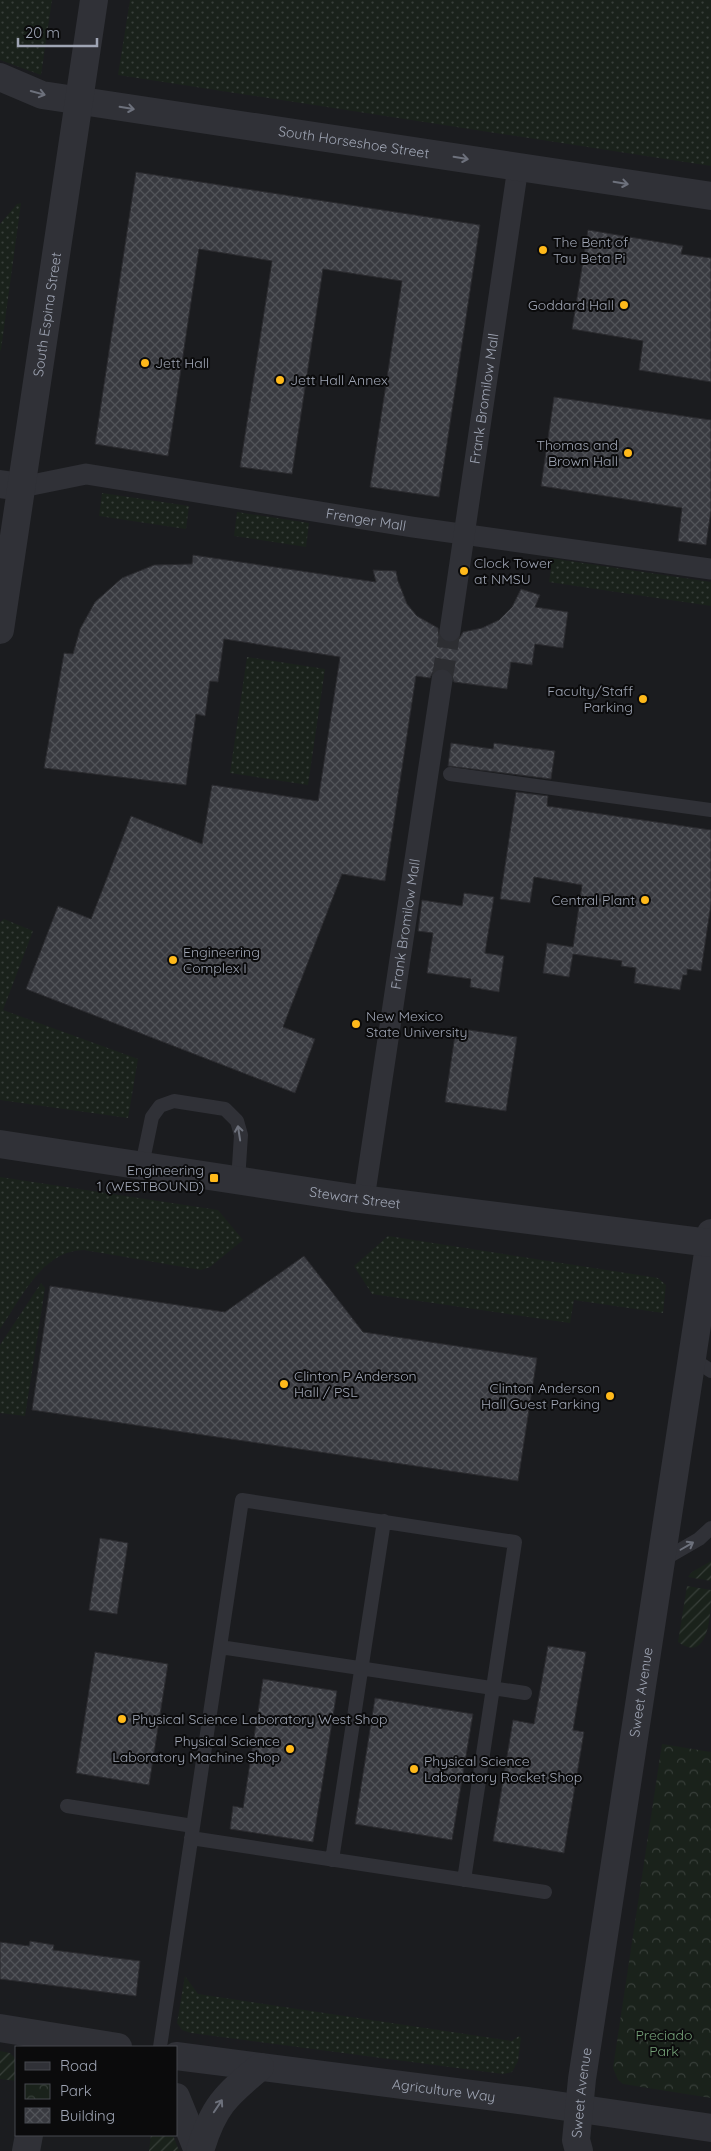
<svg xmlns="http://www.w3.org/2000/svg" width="711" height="2151" viewBox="0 0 711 2151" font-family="Quicksand,sans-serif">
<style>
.built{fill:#1b1c1f;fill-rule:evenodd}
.grass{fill:url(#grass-dots)}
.park{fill:url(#park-crowns)}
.garden{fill:url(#garden-furrows)}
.building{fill:url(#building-cross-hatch);stroke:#2a2a2e}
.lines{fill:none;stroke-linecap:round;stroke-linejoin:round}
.pedestrian-tunnel{stroke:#2d2e32;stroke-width:21;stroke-dasharray:21 11;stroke-linecap:butt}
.service{stroke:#303137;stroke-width:14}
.pedestrian{stroke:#303137;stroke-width:21}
.minor{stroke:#303137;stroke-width:28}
.tertiary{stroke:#303137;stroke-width:28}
.oneway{stroke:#6d717c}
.poi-dot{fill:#ffb91a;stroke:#0b0b0c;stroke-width:2}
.labels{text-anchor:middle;stroke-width:4;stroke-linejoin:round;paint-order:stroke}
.street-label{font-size:14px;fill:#9fa5b4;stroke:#0b0b0c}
.poi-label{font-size:14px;fill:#9fa5b4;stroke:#0b0b0c;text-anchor:start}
.park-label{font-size:14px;fill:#74a178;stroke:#0b0b0c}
</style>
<defs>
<pattern id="grass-dots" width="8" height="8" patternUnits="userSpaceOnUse" patternTransform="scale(1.25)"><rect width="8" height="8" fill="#1a221b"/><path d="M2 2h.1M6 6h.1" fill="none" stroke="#383f3a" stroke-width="1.8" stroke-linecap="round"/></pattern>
<pattern id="park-crowns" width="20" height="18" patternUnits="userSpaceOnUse" patternTransform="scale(1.25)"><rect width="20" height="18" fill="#1a221b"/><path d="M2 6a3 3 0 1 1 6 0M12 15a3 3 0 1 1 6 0" fill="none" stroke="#383f3a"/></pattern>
<pattern id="garden-furrows" width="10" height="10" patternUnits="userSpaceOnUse" patternTransform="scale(1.25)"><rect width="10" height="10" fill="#1a221b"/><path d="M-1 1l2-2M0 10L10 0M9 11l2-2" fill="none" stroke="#383f3a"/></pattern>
<pattern id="building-cross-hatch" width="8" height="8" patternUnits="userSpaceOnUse" patternTransform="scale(1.25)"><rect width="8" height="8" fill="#393a40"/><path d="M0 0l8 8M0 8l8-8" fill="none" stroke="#525459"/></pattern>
</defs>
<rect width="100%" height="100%" fill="#101012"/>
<path class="built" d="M0 0H711V2151H0ZM16 2047H176V2135H16Z"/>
<path class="grass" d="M0 0H52L41 75 0 60Z
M130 0H711V166L118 75Z
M21 203 1 350 0 351V224L17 204Z
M102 493 189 506 186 529 99 516Z
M237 512 309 523 306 547 234 536Z
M549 558 711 582V606L549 582 551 569Z
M247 657 325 669 308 785 230 773Z
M4 919 33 931 3 1010 138 1059 128 1118 0 1100V922Z
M0 1177 218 1210 243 1240 210 1267 201 1270 84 1250C42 1250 21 1299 0 1329Z
M388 1236 658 1278 666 1285 663 1313 574 1300 570 1323 372 1294 354 1266Z
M41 1283 45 1288 25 1416 0 1413V1345Z
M185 1976 198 1994 512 2041 519 2036 521 2038 518 2061 512 2072 503 2074 191 2033 182 2030 177 2023Z"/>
<path class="park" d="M662 1744 711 1752V2098L623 2084 618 2080 613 2068Z"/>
<path class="garden" d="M711 1561V1581L688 1577 692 1572Z
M687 1586 711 1590C711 1607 711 1666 678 1642Z
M0 2051 10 2053 16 2059V2081L0 2079Z
M151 2135H173L179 2151H149Z"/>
<path class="building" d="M136 172 480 225 439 497 370 487 402 281 323 269 292 474 240 467 272 261 199 249 168 456 95 444Z
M588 230 683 246 681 254 711 258V382L639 370 643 341 572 329Z
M554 397 711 420V511L706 545 678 541 682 508 541 486Z
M193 555 376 582 373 570 396 571 398 581 407 604 417 616 438 628 439 636 448 643 459 639 463 632 482 628 499 620 512 607 521 589 540 595 535 607 568 612 563 648 535 644 532 665 511 662 507 689 454 682 450 671 443 668 433 672 430 678 416 676 385 881 342 874 283 1027 315 1039 295 1093 26 989 58 906 91 919 131 816 202 844 212 785 318 801 340 657 224 639 218 682 210 681 205 716 196 714 186 785 44 768 64 653 73 654 80 629 95 602 122 578 154 565 192 564Z
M451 743 493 749 494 743 555 751 551 779 448 766Z
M516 792 548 796 547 806 711 830V904L701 971 687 969V975H683L680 990 634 983 636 968 621 966 622 961 573 954 569 977 543 973 547 943 573 947 582 885 534 877 530 903 500 899Z
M464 893 494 897 485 953 504 956 499 992 470 987 471 979 427 973 433 933 418 931 422 900 462 906Z
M456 1028 517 1037 506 1111 445 1102Z
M304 1256 363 1332 537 1358 518 1481 32 1410 50 1286 225 1312Z
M100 1538 128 1543 117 1614 89 1610Z
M548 1646 586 1652 573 1730 584 1732 564 1853 493 1841 513 1720 534 1724Z
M95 1652 168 1664 149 1785 76 1773Z
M263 1679 337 1691 313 1842 230 1829 233 1806 243 1808Z
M375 1698 473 1714 452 1840 355 1824Z
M30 1941 54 1945 53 1950 140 1961 136 1996 0 1979V1942L29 1946Z"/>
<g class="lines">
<path class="pedestrian-tunnel" d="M442 680 450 631"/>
<path class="service" d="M450 774 711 810
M142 1165 152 1117 160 1106 174 1101 225 1109 237 1121 241 1135 238 1181
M693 1359 711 1371
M661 1561 699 1539 711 1528
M220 1647 525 1693
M67 1806 193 1826
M191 1838 545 1892
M332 1860 384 1521
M160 2047 242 1500 515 1542 464 1880"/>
<g class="pedestrian">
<path id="s1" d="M22 487 86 474 412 527 711 569"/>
<path id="s2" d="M450 631 518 167"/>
<path id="s3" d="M364 1199 442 680"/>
</g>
<g class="minor">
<path id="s4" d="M0 77 42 95 711 196"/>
<path d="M0 484 22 487"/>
<path d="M0 2028 118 2047"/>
<path id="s5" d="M176 2056 527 2101 711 2128"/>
<path d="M176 2097 198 2151"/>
<path d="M26 2151 29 2135"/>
<path d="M200 2151C213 2107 225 2096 260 2067"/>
<path id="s6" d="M579 2151 576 2140 582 2079 711 1233"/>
</g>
<g class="tertiary">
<path id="s7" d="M0 630 94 0"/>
<path id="s8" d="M0 1144 353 1198 711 1243"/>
</g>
</g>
<defs><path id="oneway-shaft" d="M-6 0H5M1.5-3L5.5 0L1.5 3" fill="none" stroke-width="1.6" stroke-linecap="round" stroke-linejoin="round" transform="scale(1.25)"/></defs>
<g class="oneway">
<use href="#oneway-shaft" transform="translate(38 93) rotate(15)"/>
<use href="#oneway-shaft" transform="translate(127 108) rotate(9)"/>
<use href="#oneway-shaft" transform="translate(461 158) rotate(9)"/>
<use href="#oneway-shaft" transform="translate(621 183) rotate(9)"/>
<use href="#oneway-shaft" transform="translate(239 1133) rotate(-99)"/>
<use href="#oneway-shaft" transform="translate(687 1546) rotate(-30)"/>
<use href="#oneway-shaft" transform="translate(218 2106) rotate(-56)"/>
</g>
<g class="poi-dot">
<circle cx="543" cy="250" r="5"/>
<circle cx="624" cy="305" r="5"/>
<circle cx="145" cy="363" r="5"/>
<circle cx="280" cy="380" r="5"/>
<circle cx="628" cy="453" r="5"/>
<circle cx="464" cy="571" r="5"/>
<circle cx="643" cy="699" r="5"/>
<circle cx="645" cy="900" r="5"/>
<circle cx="173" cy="960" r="5"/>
<circle cx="356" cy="1024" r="5"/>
<rect x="209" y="1173" width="10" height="10" rx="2.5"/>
<circle cx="284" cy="1384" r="5"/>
<circle cx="610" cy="1396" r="5"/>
<circle cx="122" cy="1719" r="5"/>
<circle cx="290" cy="1749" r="5"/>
<circle cx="414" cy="1769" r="5"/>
</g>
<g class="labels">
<g class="street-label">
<text dy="5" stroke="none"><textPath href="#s4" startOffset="361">South Horseshoe Street</textPath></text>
<text dy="5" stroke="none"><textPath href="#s7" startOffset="319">South Espina Street</textPath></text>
<text dy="5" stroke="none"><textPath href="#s2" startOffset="235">Frank Bromilow Mall</textPath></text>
<text dy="5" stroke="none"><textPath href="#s1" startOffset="349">Frenger Mall</textPath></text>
<text dy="5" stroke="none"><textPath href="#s3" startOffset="278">Frank Bromilow Mall</textPath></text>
<text dy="5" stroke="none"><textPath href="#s8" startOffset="359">Stewart Street</textPath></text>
<text dy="5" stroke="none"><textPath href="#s6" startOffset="464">Sweet Avenue</textPath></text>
<text dy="5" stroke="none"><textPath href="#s5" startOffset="270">Agriculture Way</textPath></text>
<text dy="5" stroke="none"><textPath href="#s6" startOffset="59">Sweet Avenue</textPath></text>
</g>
<g class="poi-label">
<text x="553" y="247">The Bent of<tspan x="553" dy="16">Tau Beta Pi</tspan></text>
<text x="614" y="310" text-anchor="end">Goddard Hall</text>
<text x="155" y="368">Jett Hall</text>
<text x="290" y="385">Jett Hall Annex</text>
<text x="618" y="450" text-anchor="end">Thomas and<tspan x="618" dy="16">Brown Hall</tspan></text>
<text x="474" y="568">Clock Tower<tspan x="474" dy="16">at NMSU</tspan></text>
<text x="633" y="696" text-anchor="end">Faculty/Staff<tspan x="633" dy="16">Parking</tspan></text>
<text x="635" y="905" text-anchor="end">Central Plant</text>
<text x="183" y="957">Engineering<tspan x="183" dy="16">Complex I</tspan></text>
<text x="366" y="1021">New Mexico<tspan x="366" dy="16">State University</tspan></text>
<text x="204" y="1175" text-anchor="end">Engineering<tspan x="204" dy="16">1 (WESTBOUND)</tspan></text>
<text x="294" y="1381">Clinton P Anderson<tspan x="294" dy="16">Hall / PSL</tspan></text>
<text x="600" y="1393" text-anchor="end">Clinton Anderson<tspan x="600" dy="16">Hall Guest Parking</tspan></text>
<text x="132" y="1724">Physical Science Laboratory West Shop</text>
<text x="280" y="1746" text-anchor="end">Physical Science<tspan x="280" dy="16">Laboratory Machine Shop</tspan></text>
<text x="424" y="1766">Physical Science<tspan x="424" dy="16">Laboratory Rocket Shop</tspan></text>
</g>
<g class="park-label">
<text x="664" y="2040">Preciado<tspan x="664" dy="16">Park</tspan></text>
</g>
</g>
<rect x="15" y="2046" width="162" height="90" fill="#0b0b0c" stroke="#46494f"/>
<rect x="25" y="2062" width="25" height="8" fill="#303137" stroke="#46494f"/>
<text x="60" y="2071" font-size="15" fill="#9fa5b4">Road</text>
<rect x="25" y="2084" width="25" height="15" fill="url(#park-crowns)" stroke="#46494f"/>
<text x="60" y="2096" font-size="15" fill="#9fa5b4">Park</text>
<rect x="25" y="2108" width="25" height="15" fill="url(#building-cross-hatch)" stroke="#46494f"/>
<text x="60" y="2121" font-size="15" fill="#9fa5b4">Building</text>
<path d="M18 38v8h79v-8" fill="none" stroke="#9fa5b4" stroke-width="2.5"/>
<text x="25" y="38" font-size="15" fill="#9fa5b4" stroke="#0b0b0c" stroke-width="4" paint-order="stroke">20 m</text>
</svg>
